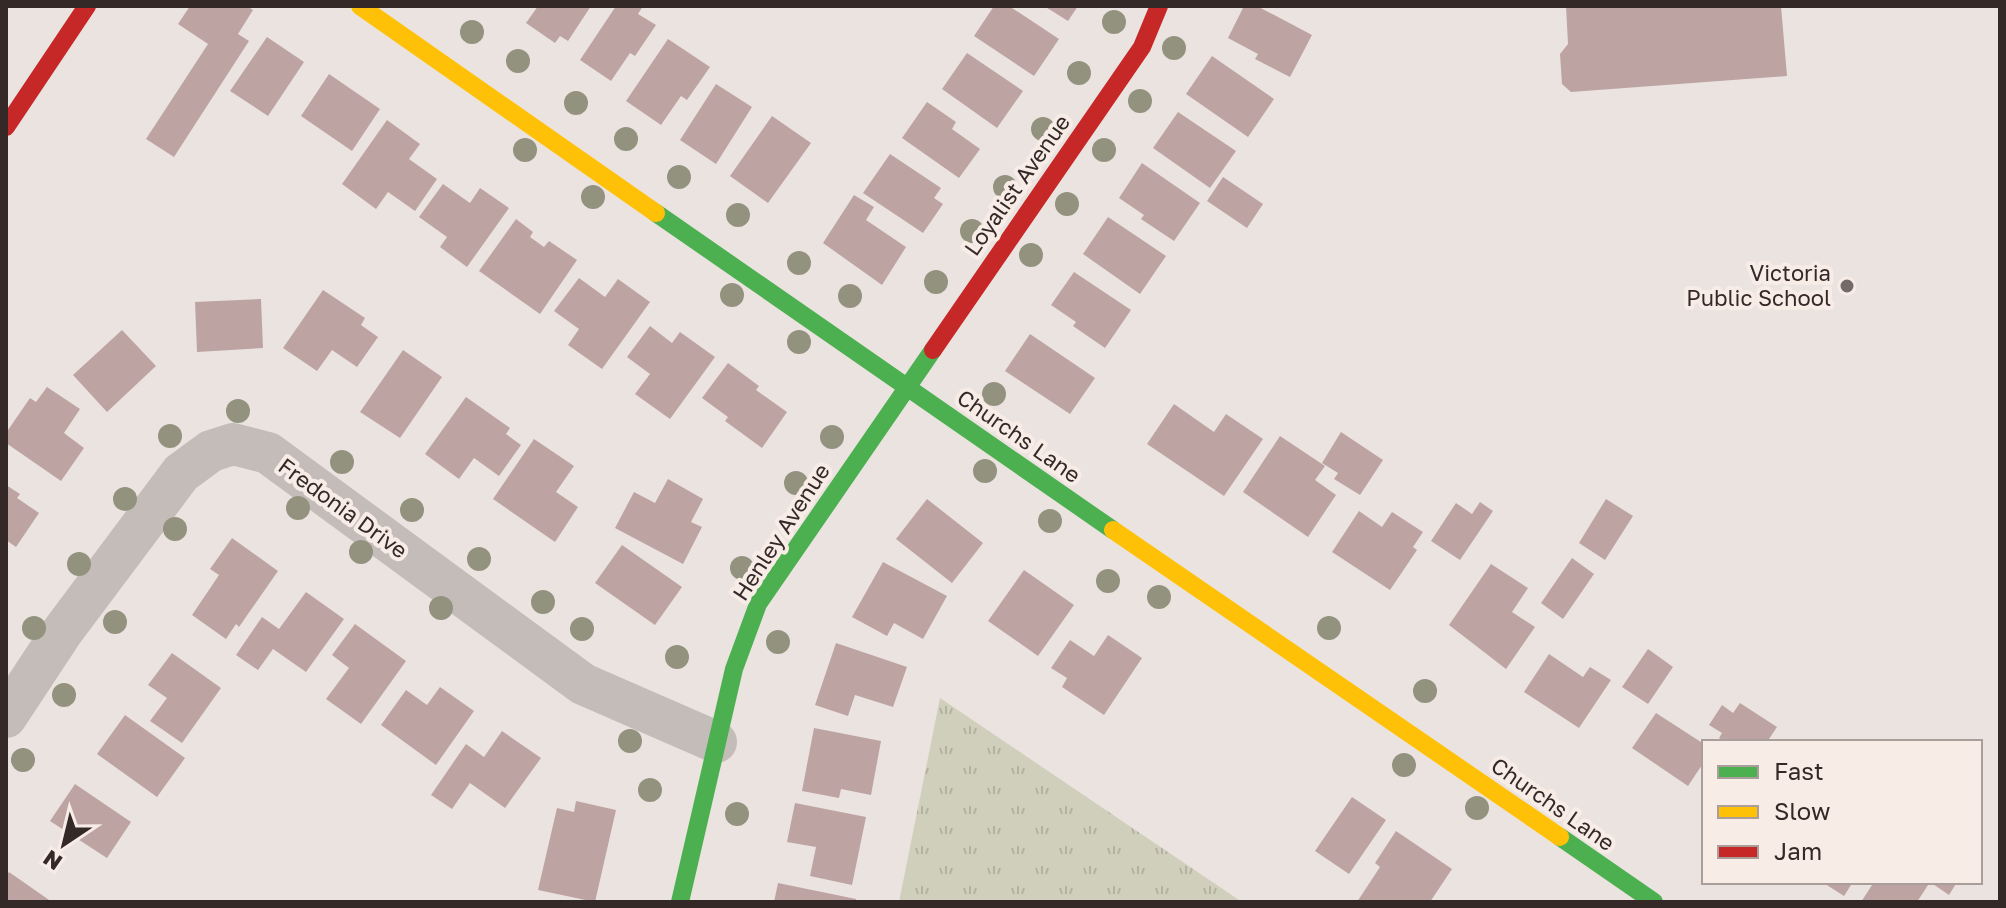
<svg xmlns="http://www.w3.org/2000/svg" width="2006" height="908" viewBox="0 0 2006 908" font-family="'Golos Text',sans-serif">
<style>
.park{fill:url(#park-tufts)}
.building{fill:#bda4a2}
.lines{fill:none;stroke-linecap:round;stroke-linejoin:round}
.street{stroke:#c4bcb9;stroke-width:42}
.fast{stroke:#4caf50;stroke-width:18}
.slow{stroke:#ffc107;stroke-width:18}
.jam{stroke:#c62828;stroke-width:18}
.tree{fill:#93927e}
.poi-dot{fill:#746a68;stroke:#f8ece7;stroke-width:3}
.labels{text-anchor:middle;stroke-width:8;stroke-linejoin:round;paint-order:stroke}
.street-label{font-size:22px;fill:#342927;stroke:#f8ece7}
.poi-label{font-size:22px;fill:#342927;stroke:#f8ece7;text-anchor:end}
</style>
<defs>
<pattern id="park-tufts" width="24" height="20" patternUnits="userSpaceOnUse" patternTransform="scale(2)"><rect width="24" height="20" fill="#d0cfbb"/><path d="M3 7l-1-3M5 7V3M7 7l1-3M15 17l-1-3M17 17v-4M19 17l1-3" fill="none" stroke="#b3b2a1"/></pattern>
</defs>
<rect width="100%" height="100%" fill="#ebe3e0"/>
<path class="park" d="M940 698 1242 902H899Z"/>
<path class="building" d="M190 6H247L253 10 238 34 249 41 174 157 146 139 208 44 178 24Z
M538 6H591L568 41 560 36 555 43 526 23Z
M616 6H643L638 14 656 25 635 56 630 53 611 81 580 60Z
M994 6H1009L1059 39 1034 76 974 36Z
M1044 6H1078L1068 21Z
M1244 6H1257L1312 35 1290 77 1255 59 1258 54 1228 38Z
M1566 6H1781L1787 76 1571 92 1562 84 1560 54 1568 44Z
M267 37 304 62 268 116 230 91Z
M668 39 710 67 687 100 681 96 661 125 626 101Z
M967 53 1023 91 997 128 942 89Z
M1212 56 1274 99 1248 137 1186 94Z
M329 74 380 109 352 151 301 116Z
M716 84 752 107 716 164 680 140Z
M927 102 956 122 952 129 980 149 959 178 902 138Z
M1178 112 1236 151 1210 188 1153 148Z
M772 116 811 143 768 203 730 176Z
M387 120 420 144 409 159 437 179 415 211 388 192 376 209 342 184Z
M890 154 941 188 934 198 943 204 923 233 863 193Z
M1142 163 1200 203 1174 241 1141 219 1144 215 1119 198Z
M1223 177 1263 204 1247 228 1207 201Z
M443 184 470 203 480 188 509 208 467 267 440 247 447 237 419 217Z
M854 195 874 207 866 220 906 247 882 285 823 243Z
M1108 217 1166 256 1140 294 1083 254Z
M516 219 533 232 530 237 544 247 549 241 577 260 540 314 479 271Z
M1074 272 1131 310 1105 348 1073 326 1076 322 1051 305Z
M579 278 605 297 618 279 650 302 602 369 568 345 579 329 554 311Z
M323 290 365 318 361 325 378 337 357 367 332 350 317 371 283 348Z
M261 299 263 348 197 352 195 302Z
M650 326 672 343 680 332 715 357 670 419 635 394 650 374 627 357Z
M122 330 156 366 107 412 73 375Z
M1030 334 1095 378 1070 414 1005 371Z
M403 350 442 377 400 438 360 412Z
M728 363 759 386 756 390 787 412 762 448 725 421 728 417 702 398Z
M47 387 80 409 64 433 84 448 61 481 6 443V433L30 398 36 402Z
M466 397 510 428 506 434 521 445 499 476 474 458 459 479 425 454Z
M1174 404 1214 432 1226 414 1263 439 1224 496 1147 444Z
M1341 432 1383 460 1360 495 1334 479 1338 473 1322 463Z
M1280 436 1325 466 1315 480 1336 495 1308 537 1243 492Z
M534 439 574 466 556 492 578 507 555 542 493 499Z
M668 479 703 499 691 522 702 527 683 564 615 528 634 492 655 503Z
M6 485 20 494 17 498 39 513 16 547 6 540Z
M927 499 983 543 952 583 896 539Z
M1606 499 1633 516 1605 560 1579 543Z
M1480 502 1493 511 1460 560 1431 541 1456 503 1472 514Z
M1359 511 1382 527 1392 512 1423 532 1413 547 1417 550 1390 590 1332 552Z
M232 538 278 571 239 627 236 624 226 639 192 615 219 575 210 569Z
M622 545 682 587 655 625 595 583Z
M1572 558 1594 574 1563 619 1541 603Z
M883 562 947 596 923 639 894 623 887 636 852 617Z
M1491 564 1528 588 1512 612 1535 627 1506 669 1449 625Z
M1024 570 1074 605 1038 656 988 621Z
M306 592 344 619 306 672 273 649 258 670 236 655 262 617 279 629Z
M355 624 406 661 361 724 326 699 349 668 332 655Z
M1108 635 1142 658 1104 715 1062 687 1067 678 1051 668 1070 640 1094 656Z
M836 643 907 667 893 707 855 695 848 716 815 705Z
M1648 649 1673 667 1648 704 1622 687Z
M172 653 221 688 182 743 150 721 167 698 148 685Z
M1549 654 1583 677 1590 667 1611 680 1579 728 1524 692Z
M440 687 474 711 436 765 381 725 406 690 427 705Z
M1740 703 1777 727 1767 742H1725L1719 738 1722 733 1709 725 1722 705 1733 713Z
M1656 713 1704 744V762L1688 786 1632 748Z
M125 715 185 758 157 797 97 754Z
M814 728 881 741 871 795 841 789 839 798 802 791Z
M502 731 541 758 505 808 470 783 452 809 431 795 466 744 484 757Z
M75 784 131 822 107 858 50 821Z
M1352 797 1386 820 1349 874 1315 851Z
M576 801 616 810 595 902 538 890 557 808 574 812Z
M795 803 866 817 852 885 810 876 816 847 787 842Z
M1396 831 1452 869 1430 902H1357L1380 867 1375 863Z
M9 872 52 902H6V876Z
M1822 882H1853L1844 896Z
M1874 882H1930L1917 902H1861Z
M1930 882H1957L1949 895Z
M778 883 856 899V902H774Z"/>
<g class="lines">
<path class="street" d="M6 717 62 632 181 473 211 451 233 444 268 453 583 684 716 742"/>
<path class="fast" d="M656 213 1113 530
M1560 837 1654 902
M680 902 734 669 758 604 933 350"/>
<path class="slow" d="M360 6 656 213
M1113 530 1560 837"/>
<path class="jam" d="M6 127 87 6
M933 350 1142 47 1159 6"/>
</g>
<g class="tree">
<circle cx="1114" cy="22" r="12"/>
<circle cx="472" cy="32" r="12"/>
<circle cx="1174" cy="48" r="12"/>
<circle cx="518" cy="61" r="12"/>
<circle cx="1079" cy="73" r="12"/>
<circle cx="1140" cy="101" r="12"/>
<circle cx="576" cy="103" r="12"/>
<circle cx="1043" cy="129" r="12"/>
<circle cx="626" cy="139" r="12"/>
<circle cx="525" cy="150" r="12"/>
<circle cx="1104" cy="150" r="12"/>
<circle cx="679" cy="177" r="12"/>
<circle cx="1005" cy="187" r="12"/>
<circle cx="593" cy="197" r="12"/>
<circle cx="1067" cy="204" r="12"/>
<circle cx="738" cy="215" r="12"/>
<circle cx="972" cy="231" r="12"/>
<circle cx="1031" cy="255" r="12"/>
<circle cx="799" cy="263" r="12"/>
<circle cx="936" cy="282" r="12"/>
<circle cx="732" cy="295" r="12"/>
<circle cx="850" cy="296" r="12"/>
<circle cx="799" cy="342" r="12"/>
<circle cx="994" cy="394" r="12"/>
<circle cx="238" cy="411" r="12"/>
<circle cx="170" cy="436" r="12"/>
<circle cx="832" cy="437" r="12"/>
<circle cx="342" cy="462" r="12"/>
<circle cx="985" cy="471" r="12"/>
<circle cx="796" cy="483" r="12"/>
<circle cx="125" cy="499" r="12"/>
<circle cx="298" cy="508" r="12"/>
<circle cx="412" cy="510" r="12"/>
<circle cx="1050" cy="521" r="12"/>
<circle cx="175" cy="529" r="12"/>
<circle cx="361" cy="552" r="12"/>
<circle cx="479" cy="559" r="12"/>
<circle cx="79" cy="564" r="12"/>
<circle cx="742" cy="568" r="12"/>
<circle cx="1108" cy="581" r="12"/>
<circle cx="1159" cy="597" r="12"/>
<circle cx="543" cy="602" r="12"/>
<circle cx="441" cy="608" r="12"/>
<circle cx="115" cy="622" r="12"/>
<circle cx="34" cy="628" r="12"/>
<circle cx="1329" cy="628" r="12"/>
<circle cx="582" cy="629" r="12"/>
<circle cx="778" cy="642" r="12"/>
<circle cx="677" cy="657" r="12"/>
<circle cx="1425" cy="691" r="12"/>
<circle cx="64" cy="695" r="12"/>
<circle cx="630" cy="741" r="12"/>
<circle cx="23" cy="760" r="12"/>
<circle cx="1404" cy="765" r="12"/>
<circle cx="650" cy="790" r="12"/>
<circle cx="1477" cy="808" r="12"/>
<circle cx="737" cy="814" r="12"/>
</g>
<circle class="poi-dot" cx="1847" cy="286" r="8"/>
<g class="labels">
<g class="street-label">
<text transform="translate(1017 185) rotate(-55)" y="8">Loyalist Avenue</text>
<text transform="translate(1019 436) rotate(35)" y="8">Churchs Lane</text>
<text transform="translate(343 508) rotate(36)" y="8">Fredonia Drive</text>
<text transform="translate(781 532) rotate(-57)" y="8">Henley Avenue</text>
<text transform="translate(1553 804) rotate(35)" y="8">Churchs Lane</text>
</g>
<g class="poi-label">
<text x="1831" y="281">Victoria<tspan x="1831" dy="25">Public School</tspan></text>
</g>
</g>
<rect width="2006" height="908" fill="none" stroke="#342927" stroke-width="16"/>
<rect x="1702" y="740" width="280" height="144" fill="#f8ece7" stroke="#aa9e9a" stroke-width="2"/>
<rect x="1718" y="766" width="40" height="12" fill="#4caf50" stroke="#aa9e9a" stroke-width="2"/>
<text x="1774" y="780" font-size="24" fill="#342927">Fast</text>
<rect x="1718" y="806" width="40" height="12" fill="#ffc107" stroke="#aa9e9a" stroke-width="2"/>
<text x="1774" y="820" font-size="24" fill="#342927">Slow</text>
<rect x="1718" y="846" width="40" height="12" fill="#c62828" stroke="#aa9e9a" stroke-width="2"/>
<text x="1774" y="860" font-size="24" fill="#342927">Jam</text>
<g transform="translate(64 844) rotate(215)" stroke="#f8ece7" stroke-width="6" paint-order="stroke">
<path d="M0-6L14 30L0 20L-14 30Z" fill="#342927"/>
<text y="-12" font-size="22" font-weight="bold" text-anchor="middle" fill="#342927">N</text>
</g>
</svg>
